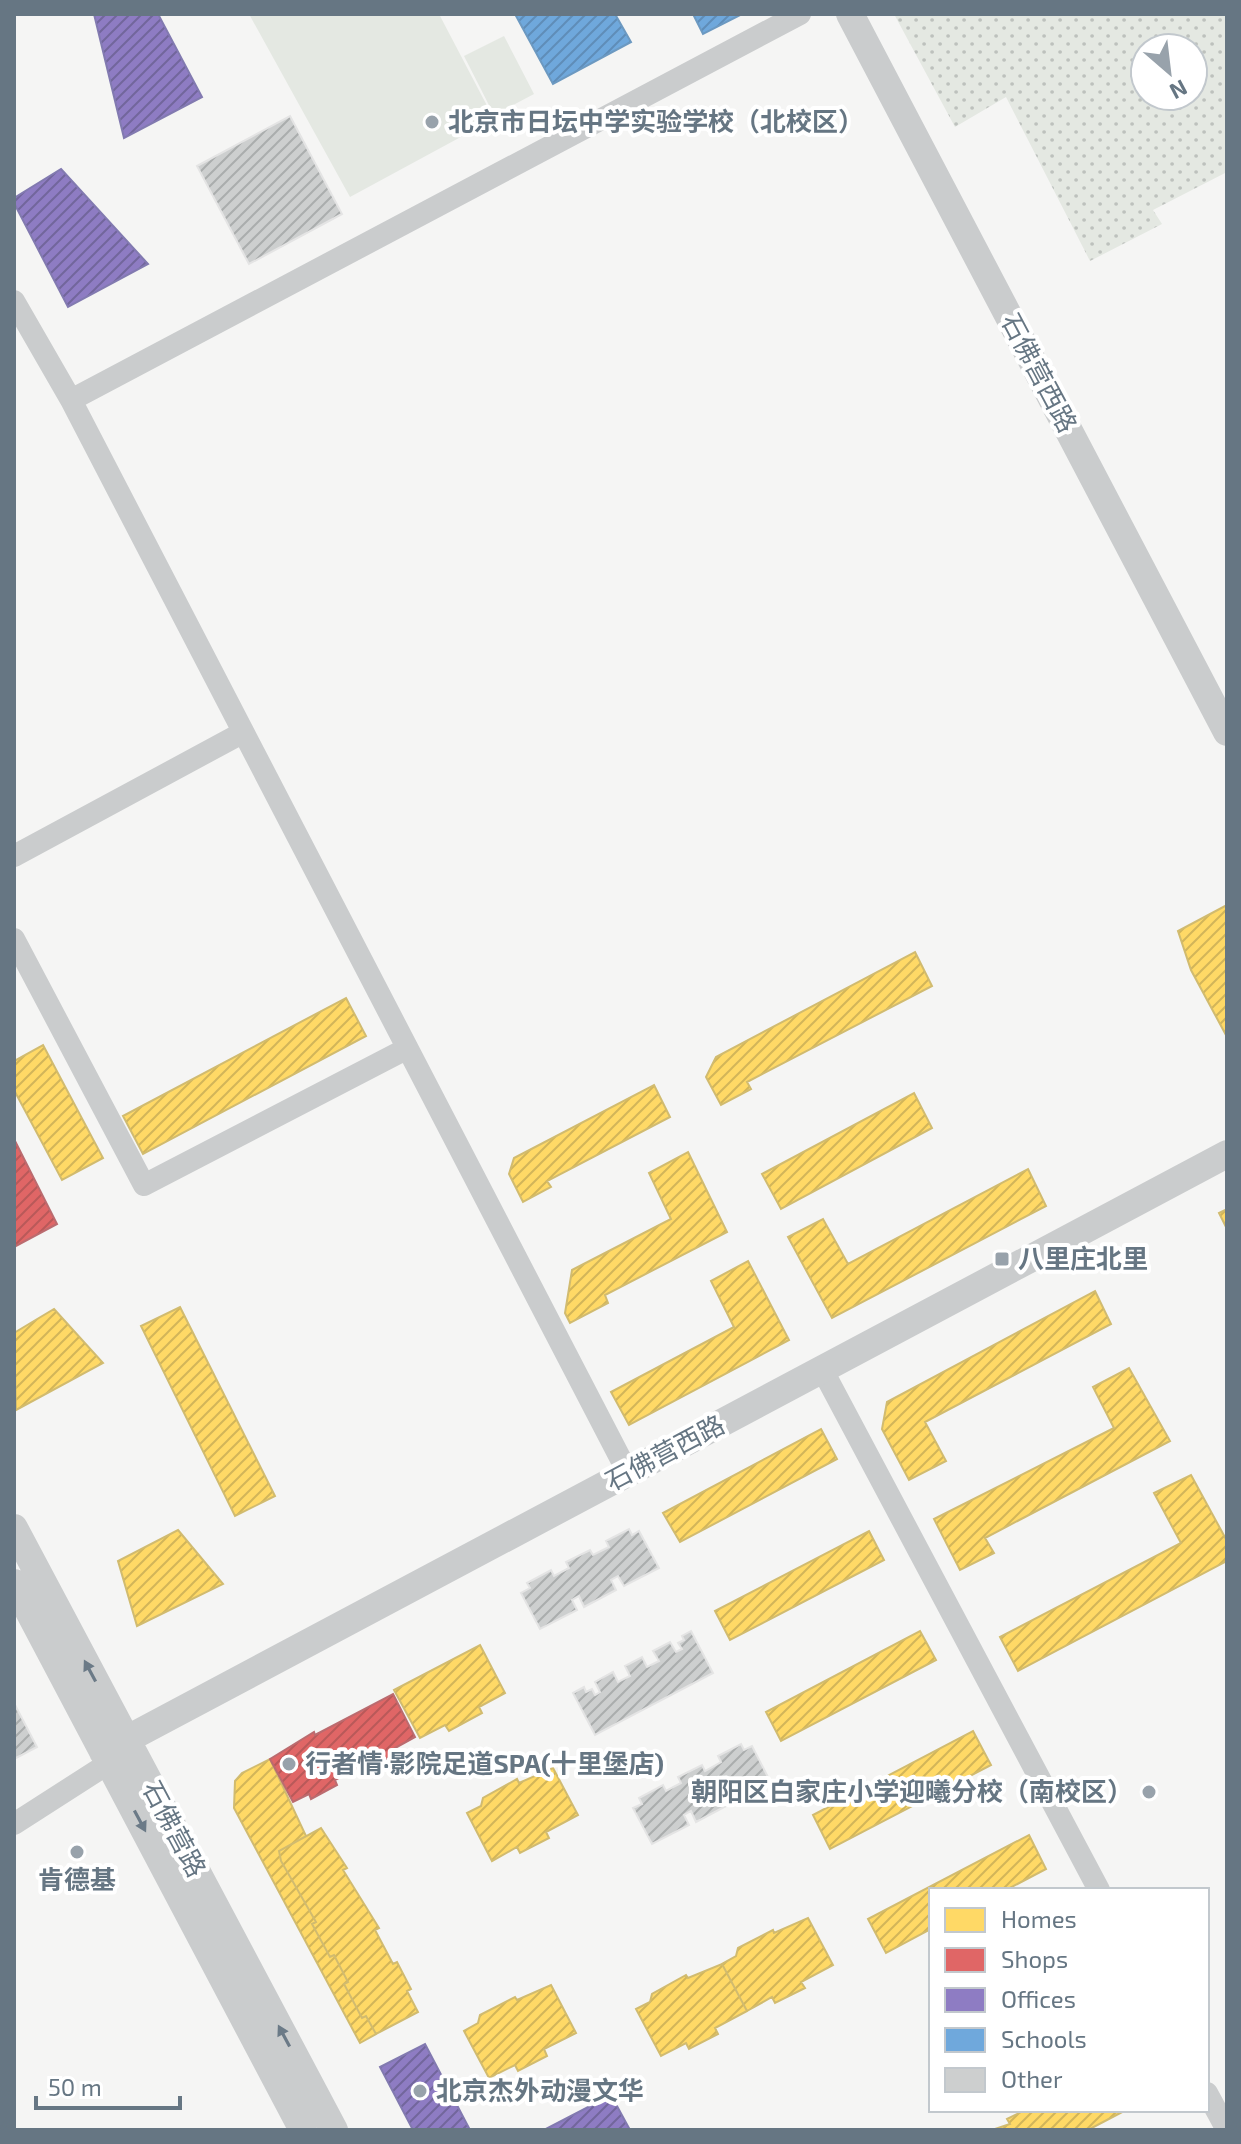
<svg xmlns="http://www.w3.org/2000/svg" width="1241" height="2144" viewBox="0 0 1241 2144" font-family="'Exo 2','Noto Sans SC',sans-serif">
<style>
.grass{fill:url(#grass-dots);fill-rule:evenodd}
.pitch{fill:#e4e8e2}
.homes{fill:url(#homes-hatch);stroke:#d1bb6f;stroke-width:2}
.shops{fill:url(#shops-hatch);stroke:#bb6b6f;stroke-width:2}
.offices{fill:url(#offices-hatch);stroke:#827ab0;stroke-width:2}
.schools{fill:url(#schools-hatch);stroke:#6c99c1;stroke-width:2}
.building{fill:url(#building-hatch);stroke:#e4e4e4;stroke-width:2}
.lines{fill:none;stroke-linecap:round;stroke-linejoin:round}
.minor{stroke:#cacccd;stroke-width:22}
.tertiary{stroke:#cacccd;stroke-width:28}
.oneway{fill:#6b7a87}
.poi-dot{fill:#98a2ab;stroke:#fff;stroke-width:3}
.labels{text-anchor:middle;stroke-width:8;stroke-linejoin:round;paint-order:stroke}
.poi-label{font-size:26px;font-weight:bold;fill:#667683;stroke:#fff;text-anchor:start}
.street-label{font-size:26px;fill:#667683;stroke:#fff}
</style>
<defs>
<pattern id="grass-dots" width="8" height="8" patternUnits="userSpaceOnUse" patternTransform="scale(2)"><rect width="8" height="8" fill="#e4e8e2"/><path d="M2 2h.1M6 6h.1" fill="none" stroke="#bdc1bd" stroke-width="1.8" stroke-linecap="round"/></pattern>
<pattern id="homes-hatch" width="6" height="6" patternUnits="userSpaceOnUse" patternTransform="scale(2)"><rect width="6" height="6" fill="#ffd966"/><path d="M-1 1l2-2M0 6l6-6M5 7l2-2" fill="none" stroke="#d2b559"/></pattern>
<pattern id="shops-hatch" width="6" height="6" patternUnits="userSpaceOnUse" patternTransform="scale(2)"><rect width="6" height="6" fill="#e06666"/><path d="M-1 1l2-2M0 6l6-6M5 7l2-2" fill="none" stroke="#b95959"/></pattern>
<pattern id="offices-hatch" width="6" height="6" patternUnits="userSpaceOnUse" patternTransform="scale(2)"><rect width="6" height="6" fill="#8e7cc3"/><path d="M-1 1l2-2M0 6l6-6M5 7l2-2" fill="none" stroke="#72669c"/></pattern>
<pattern id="schools-hatch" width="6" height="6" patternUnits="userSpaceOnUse" patternTransform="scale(2)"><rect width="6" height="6" fill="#6fa8dc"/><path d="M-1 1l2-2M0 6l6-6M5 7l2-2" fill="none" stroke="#5f8db8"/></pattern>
<pattern id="building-hatch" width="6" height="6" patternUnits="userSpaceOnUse" patternTransform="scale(2)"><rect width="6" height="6" fill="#cdcfcf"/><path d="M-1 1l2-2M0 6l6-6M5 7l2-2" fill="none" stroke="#aaadad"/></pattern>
</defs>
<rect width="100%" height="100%" fill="#f5f5f4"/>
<path class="grass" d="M894 14H1227V172L1153 210 1162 224 1090 261 1006 97 955 127ZM1145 48H1193V96H1145Z"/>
<path class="pitch" d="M249 14H439L494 119 350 197Z
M504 36 534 94 494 115 464 56Z"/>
<path class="homes" d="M1227 905V1037L1191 970 1178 931Z
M915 952 932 986 747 1082 751 1089 721 1105 706 1077 716 1057Z
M346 998 366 1036 143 1154 123 1116Z
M43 1045 103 1158 62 1180 14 1090V1061Z
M654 1085 670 1117 547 1181 551 1187 523 1202 509 1174 514 1158Z
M914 1093 932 1128 781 1209 762 1174Z
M688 1152 727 1232 605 1295 608 1303 570 1323 565 1313 572 1270 671 1219 649 1173Z
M1028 1169 1046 1206 832 1318 788 1237 823 1219 848 1264Z
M1227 1209V1229L1219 1213Z
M748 1261 789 1340 629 1425 611 1392 734 1327 711 1281Z
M1095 1291 1111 1324 925 1422 946 1461 909 1480 882 1429 887 1402Z
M180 1307 275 1496 235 1516 141 1326Z
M54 1309 103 1363 16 1410 14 1333Z
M1129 1368 1170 1441 985 1538 994 1553 960 1570 934 1519 1114 1428 1093 1387Z
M821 1429 837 1459 680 1542 663 1513Z
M1191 1475 1227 1541V1561L1018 1671 1000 1637 1181 1543 1154 1493Z
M178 1530 223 1584 137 1626 118 1561Z
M869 1531 884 1560 730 1640 715 1611Z
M920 1631 936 1660 781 1741 766 1712Z
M480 1645 505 1693 479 1707 482 1713 449 1731 445 1725 420 1738 394 1690Z
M973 1731 991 1765 830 1849 813 1815Z
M270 1759 306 1836 279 1851 281 1861 316 1922 312 1924 330 1957 334 1955 348 1982 344 1984 362 2018 366 2016 376 2034 360 2043 234 1808 235 1781 242 1773Z
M553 1768 578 1815 546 1832 549 1838 520 1853 517 1847 492 1861 467 1813 481 1806 483 1798 517 1779 519 1783Z
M321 1828 347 1868 343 1870 379 1928 375 1930 393 1964 397 1962 411 1989 407 1991 418 2012 376 2034 366 2016 362 2018 344 1984 348 1982 334 1955 330 1957 312 1924 316 1922 281 1861 279 1851Z
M1029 1835 1046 1869 1006 1890H931V1929L886 1953 868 1919Z
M808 1918 833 1965 801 1982 805 1988 775 2003 772 1997 747 2011 722 1964 736 1956 738 1948 773 1930 774 1933Z
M722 1964 747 2011 715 2028 718 2034 689 2049 686 2043 661 2056 636 2009 650 2002 652 1994 686 1975 688 1978Z
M551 1985 576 2033 544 2049 547 2056 518 2071 515 2065 489 2078 464 2031 478 2023 480 2015 515 1997 517 2000Z
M1025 2110H1126L1088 2130H992L1010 2124 1007 2119Z"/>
<path class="shops" d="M14 1139 57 1224 14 1247Z
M393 1694 415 1737 395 1748 398 1753 372 1766 370 1761 335 1780 337 1785 311 1799 309 1794 293 1802 270 1759 314 1732 315 1735Z"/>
<path class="offices" d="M94 14H158L202 97 124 138Z
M61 169 148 264 68 307 14 203V198Z
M425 2044 470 2130H413L380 2067Z
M611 2095 630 2130H544Z"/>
<path class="schools" d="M515 14H615L631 42 553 84Z
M693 14H742L703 34Z"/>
<path class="building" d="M290 116 342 214 249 264 197 166Z
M629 1529 632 1535 639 1531 659 1568 624 1586 618 1576 611 1580 616 1590 584 1607 579 1596 572 1600 577 1610 540 1629 521 1593 530 1588 527 1583 551 1570 554 1576 569 1568 566 1562 590 1550 593 1555 609 1547 606 1541Z
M691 1631 713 1673 595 1735 573 1693 584 1687 586 1692 592 1689 595 1695 600 1692 595 1682 613 1672 618 1682 630 1676 625 1666 642 1657 647 1667 659 1661 653 1651 670 1642 676 1652 682 1649 678 1643 684 1640 682 1636Z
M14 1703 37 1747 14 1759Z
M741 1744 744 1750 752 1746 771 1783 736 1801 731 1791 723 1795 728 1805 696 1822 691 1811 684 1815 689 1825 652 1844 633 1808 642 1804 639 1798 663 1785 666 1791 681 1783 678 1777 702 1765 705 1771 721 1762 718 1756Z"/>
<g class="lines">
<path class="minor" d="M14 301 71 400 628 1473
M71 400 800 14
M14 856 242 733
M14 939 144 1185 406 1049
M822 1369 1099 1890
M14 1824 109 1763
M1207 2093 1227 2130"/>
<path class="tertiary" d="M850 14 1227 732
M14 1528 334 2130
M14 1583 303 2130
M103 1752 1227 1154"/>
</g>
<defs><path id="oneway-solid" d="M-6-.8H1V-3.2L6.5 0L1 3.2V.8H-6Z" transform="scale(2)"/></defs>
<g class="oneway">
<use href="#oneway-solid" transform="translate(90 1671) rotate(-118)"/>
<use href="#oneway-solid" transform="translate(140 1821) rotate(62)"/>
<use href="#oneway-solid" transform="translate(284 2036) rotate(-118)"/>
</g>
<g class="poi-dot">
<circle cx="432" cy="122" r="8"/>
<rect x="994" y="1251" width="16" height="16" rx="4"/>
<circle cx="289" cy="1764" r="8"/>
<circle cx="1149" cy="1792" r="8"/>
<circle cx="77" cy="1852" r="8"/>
<circle cx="420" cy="2091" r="8"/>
</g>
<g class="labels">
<g class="poi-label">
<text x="448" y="131">北京市日坛中学实验学校（北校区）</text>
<text x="1018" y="1268">八里庄北里</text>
<text x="305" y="1773">行者情·影院足道SPA(十里堡店)</text>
<text x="1133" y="1801" text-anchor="end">朝阳区白家庄小学迎曦分校（南校区）</text>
<text x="77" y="1889" text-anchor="middle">肯德基</text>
<text x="436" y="2100">北京杰外动漫文华</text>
</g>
<g class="street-label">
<text transform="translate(1039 373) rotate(62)" y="9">石佛营西路</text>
<text transform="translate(665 1453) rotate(-28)" y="9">石佛营西路</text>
<text transform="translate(174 1829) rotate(62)" y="9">石佛营路</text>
</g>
</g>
<rect width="1241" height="2144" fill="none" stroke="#667683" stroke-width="32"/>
<rect x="929" y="1888" width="280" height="224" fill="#ffffff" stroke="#c2c8cd" stroke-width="2"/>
<rect x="945" y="1908" width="40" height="24" fill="#ffd966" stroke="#c2c8cd" stroke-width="2"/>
<text x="1001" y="1928" font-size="24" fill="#667683">Homes</text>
<rect x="945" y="1948" width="40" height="24" fill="#e06666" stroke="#c2c8cd" stroke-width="2"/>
<text x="1001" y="1968" font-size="24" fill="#667683">Shops</text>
<rect x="945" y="1988" width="40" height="24" fill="#8e7cc3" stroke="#c2c8cd" stroke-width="2"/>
<text x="1001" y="2008" font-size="24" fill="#667683">Offices</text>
<rect x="945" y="2028" width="40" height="24" fill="#6fa8dc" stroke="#c2c8cd" stroke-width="2"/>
<text x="1001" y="2048" font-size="24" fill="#667683">Schools</text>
<rect x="945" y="2068" width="40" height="24" fill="#cdcfcf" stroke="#c2c8cd" stroke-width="2"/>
<text x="1001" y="2088" font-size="24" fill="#667683">Other</text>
<g transform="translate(1169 72) rotate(152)"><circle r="38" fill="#ffffff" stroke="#c2c8cd" stroke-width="2"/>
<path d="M0-6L14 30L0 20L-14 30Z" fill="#98a2ab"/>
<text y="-12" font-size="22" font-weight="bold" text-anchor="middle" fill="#667683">N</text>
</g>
<path d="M36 2096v12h144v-12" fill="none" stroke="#667683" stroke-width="4"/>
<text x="48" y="2096" font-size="24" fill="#667683" stroke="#ffffff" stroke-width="6" paint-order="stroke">50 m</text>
</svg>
